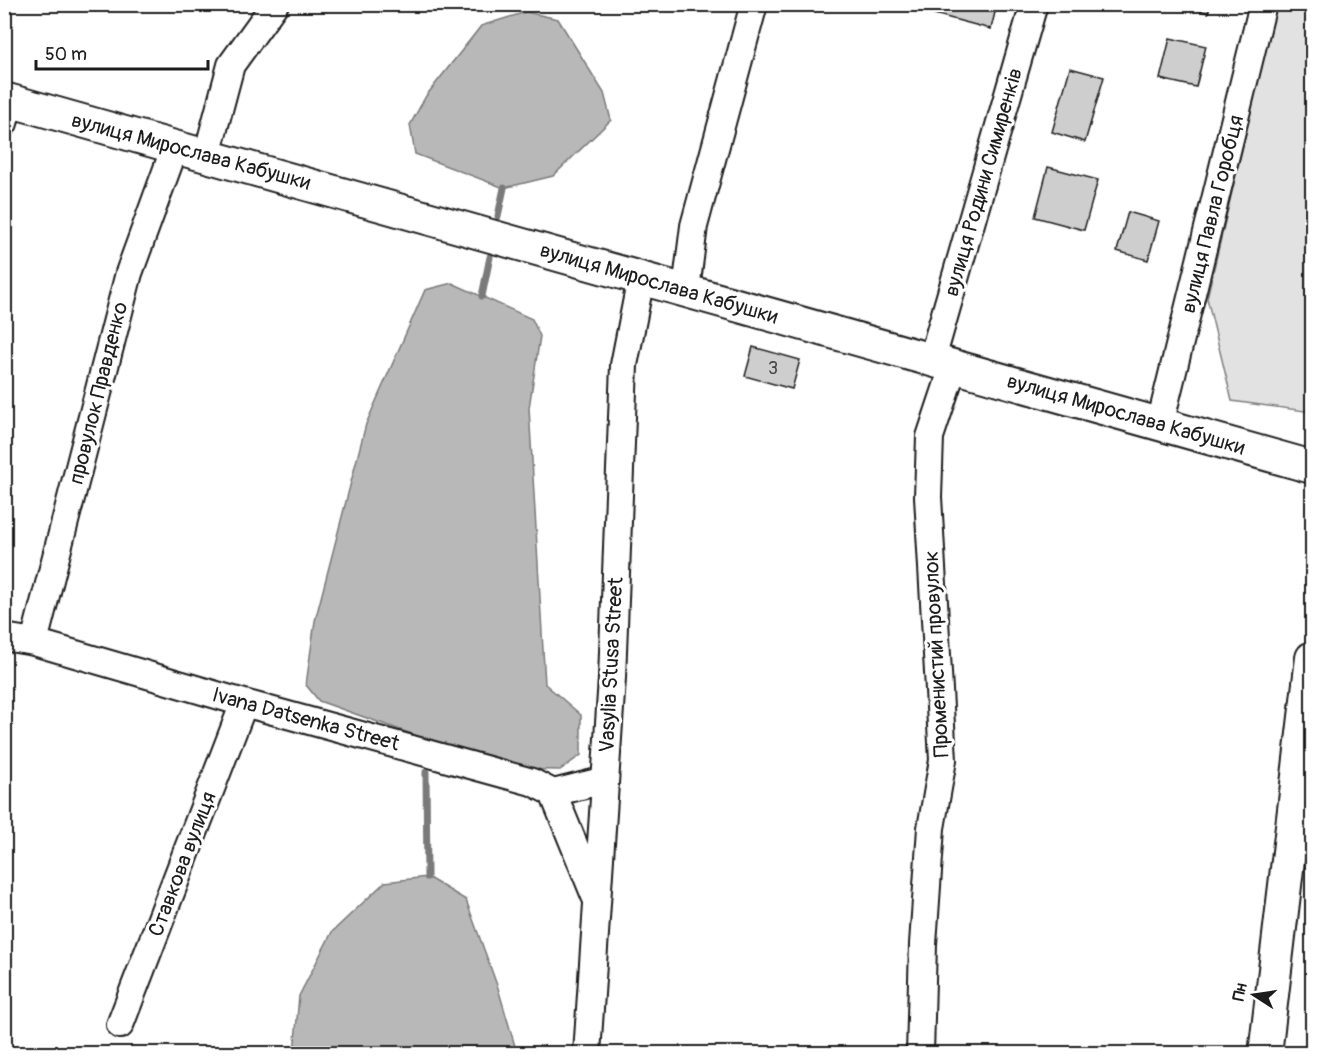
<svg xmlns="http://www.w3.org/2000/svg" width="1317" height="1058" viewBox="0 0 1317 1058" font-family="Pangolin,sans-serif">
<style>
.green{fill:#e2e2e2;stroke:#7f7f7f;stroke-width:1.5}
.water{fill:#b8b8b8;stroke:#7a7a7a;stroke-width:1.5}
.lines{fill:none;stroke-linecap:round;stroke-linejoin:round}
.stream{stroke:#7a7a7a;stroke-width:7}
.building{fill:#cecece;stroke:#1c1c1c;stroke-width:1.5}
.minor-casing{stroke:#1c1c1c;stroke-width:30}
.tertiary-casing{stroke:#1c1c1c;stroke-width:36}
.minor{stroke:#fff;stroke-width:26}
.tertiary{stroke:#fff;stroke-width:32}
.labels{text-anchor:middle;stroke-width:6;stroke-linejoin:round;paint-order:stroke}
.number-label{font-size:18px;fill:#484848}
.street-label{font-size:21px;fill:#1c1c1c;stroke:#fff}
</style>
<rect width="100%" height="100%" fill="#fff"/>
<filter id="ink" filterUnits="userSpaceOnUse"><feTurbulence type="fractalNoise" baseFrequency=".0167" numOctaves="2"/><feDisplacementMap in="SourceGraphic" scale="12" xChannelSelector="R" yChannelSelector="G"/><feConvolveMatrix kernelMatrix="1 2 1 2 8 2 1 2 1" color-interpolation-filters="sRGB"/></filter>
<g filter="url(#ink)">
<path class="green" d="M1276 5H1312V412L1232 401 1207 298Z"/>
<path class="water" d="M526 12 558 19 604 93 611 120 553 176 504 188 415 154 410 125 426 96 481 26Z
M452 283 532 319 540 336 529 408 545 684 581 715V755L560 770 510 769 319 701 306 685 315 621 366 424 425 290Z
M427 877 466 900 498 988 517 1053H294L299 996 332 932 385 882Z"/>
<g class="lines">
<path class="stream" d="M498 216 504 188
M482 296 490 257
M426 772 427 877"/>
</g>
<path class="building" d="M937 4H997L991 29 934 14Z
M1180 4H1211L1208 13Z
M1170 38 1206 46 1196 87 1160 79Z
M1070 68 1104 77 1085 142 1052 132Z
M1048 167 1098 180 1084 230 1035 217Z
M1128 212 1159 221 1148 260 1117 251Z
M753 347 800 360 792 389 745 376Z
M1312 1012V1044L1308 1043Z"/>
<g class="lines">
<g class="minor-casing">
<path id="minor" d="M4 123 10 101
M207 155 231 65 275 4
M686 290 694 226 754 4
M932 359 1034 4
M1160 424 1263 4
M4 637 34 642 244 703 532 782 553 793 605 780
M34 642 129 273 175 147
M553 793 595 896
M120 1025 244 703
M587 1054 612 678 624 365 641 278
M920 1054 923 944 931 828 943 760 928 497 930 437 954 365"/>
</g>
<g class="tertiary-casing">
<path id="tertiary" d="M4 99 1312 467
M1265 1054 1312 658"/>
</g>
<use href="#minor" class="minor"/>
<use href="#tertiary" class="tertiary"/>
</g>
</g>
<g class="labels">
<g class="number-label">
<text x="773" y="374">3</text>
</g>
<g class="street-label">
<text transform="translate(191 151) rotate(15)" y="7">вулиця Мирослава Кабушки</text>
<text transform="translate(983 182) rotate(-74)" y="7">вулиця Родини Симиренків</text>
<text transform="translate(1212 214) rotate(-76)" y="7">вулиця Павла Горобця</text>
<text transform="translate(659 283) rotate(16)" y="7">вулиця Мирослава Кабушки</text>
<text transform="translate(98 393) rotate(-76)" y="7">провулок Правденко</text>
<text transform="translate(1126 414) rotate(16)" y="7">вулиця Мирослава Кабушки</text>
<text transform="translate(936 654) rotate(-93)" y="7">Променистий провулок</text>
<text transform="translate(611 665) rotate(-87)" y="7">Vasylia Stusa Street</text>
<text transform="translate(306 719) rotate(15)" y="7">Ivana Datsenka Street</text>
<text transform="translate(182 864) rotate(-69)" y="7">Ставкова вулиця</text>
</g>
</g>
<rect width="1317" height="1058" fill="none" stroke="#fff" stroke-width="24"/>
<rect x="12" y="12" width="1293" height="1034" fill="none" stroke="#1c1c1c" stroke-width="2" filter="url(#ink)"/>
<g transform="translate(1254 995) rotate(282)" stroke="#ffffff" stroke-width="4.5" paint-order="stroke">
<path d="M0-4.5L10 22L0 15L-10 22Z" fill="#1c1c1c"/>
<text y="-9" font-size="16" font-weight="bold" text-anchor="middle" fill="#1c1c1c">Пн</text>
</g>
<path d="M36 60v9h172v-9" fill="none" stroke="#1c1c1c" stroke-width="3"/>
<text x="45" y="60" font-size="18" fill="#1c1c1c" stroke="#ffffff" stroke-width="4.5" paint-order="stroke">50 m</text>
</svg>
